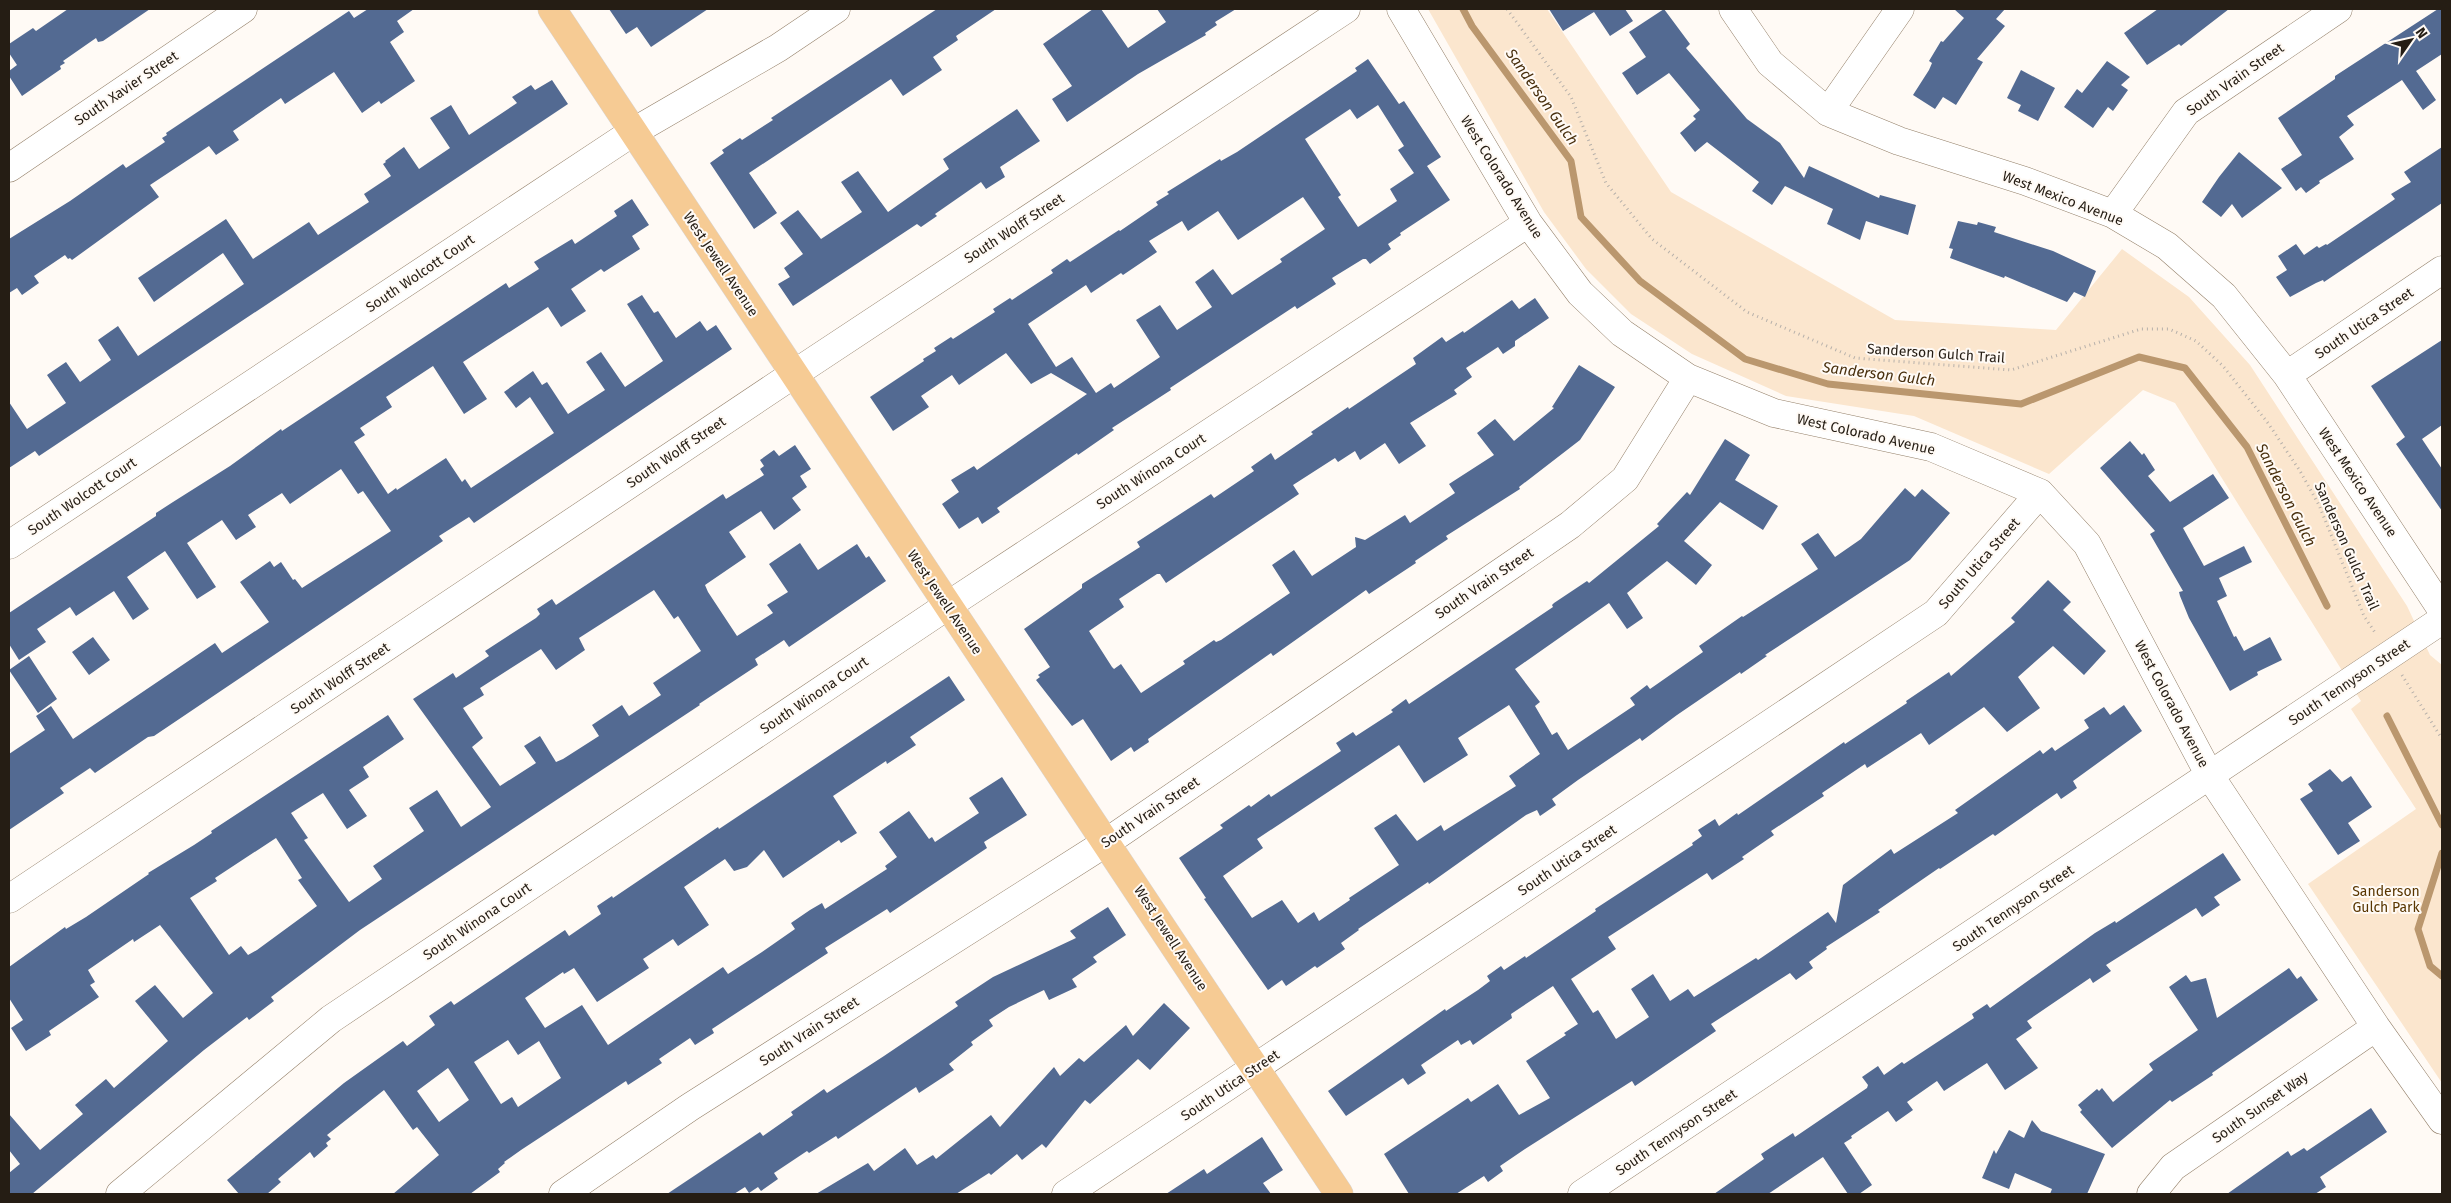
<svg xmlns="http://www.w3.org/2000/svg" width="2451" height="1203" viewBox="0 0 2451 1203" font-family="'Fira Sans',sans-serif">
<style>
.green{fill:#fbe6ce}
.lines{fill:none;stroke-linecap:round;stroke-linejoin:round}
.stream{stroke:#ba976e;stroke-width:7}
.building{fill:#536a92;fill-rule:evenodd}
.minor-casing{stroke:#94806a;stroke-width:29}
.major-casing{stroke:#d8d6d5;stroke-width:29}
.path{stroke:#b6b0aa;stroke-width:3;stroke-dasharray:1 4;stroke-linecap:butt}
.minor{stroke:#fff;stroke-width:28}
.major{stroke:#f6cb94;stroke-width:28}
.labels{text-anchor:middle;stroke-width:4;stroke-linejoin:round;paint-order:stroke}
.street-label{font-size:14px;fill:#251d14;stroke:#fffaf5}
.park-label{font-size:14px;fill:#593600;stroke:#fffaf5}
.water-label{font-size:15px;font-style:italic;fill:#482f0d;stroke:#fffaf5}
</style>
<rect width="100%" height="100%" fill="#fffaf5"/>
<path class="green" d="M1428 9H1547L1671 192 1895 320 2056 330 2122 249 2189 297 2250 365 2407 606 2430 655 2442 665V1083L2308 884 2416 809 2351 709 2361 701 2175 403 2143 390 2049 474 1914 416 1786 396 1692 354 1631 314 1586 269 1544 212Z"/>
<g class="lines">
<path class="stream" d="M1463 9 1472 26 1571 161 1581 217 1640 281 1745 359 1828 384 2021 404 2139 357 2185 368 2247 447 2327 606
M2387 716 2442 825
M2442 853 2418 929 2430 966 2442 976"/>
</g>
<path class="building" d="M68 9H150L103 41 98 42 96 38 63 61 65 63 60 66 61 69 22 96 9 76V71L17 65 9 53V44L33 28 36 31Z
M368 9H414L397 21 404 32 390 42 415 81 381 104 379 101 362 113 334 72 285 104 281 98 233 131 239 140 216 155 209 146 150 185 159 197 72 260 70 258 68 259 65 255 34 276 39 283 22 295 17 288 9 293V239L70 201 123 164 126 168 165 142 162 138 167 135 166 133 349 11 354 18Z
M609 9H708L651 47 637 27 626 34Z
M937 9H996L956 36 958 40 933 57 942 70 903 96 891 79 749 173 777 213 754 229 710 163 724 153 722 150 740 138 742 140 773 120 771 118Z
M1093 9H1101L1128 48 1166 22 1157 9H1236L1215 22 1217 25 1205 33 1206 35 1138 74 1067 122 1052 99 1072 86 1043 44Z
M1549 9H1625L1633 21 1610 36 1594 12 1563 31Z
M1664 9 1690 44 1686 48 1747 119 1780 143 1804 178 1809 166 1879 198 1880 195 1916 205 1908 235 1866 221 1860 240 1827 224 1833 209 1785 186 1772 205 1752 191 1759 182 1707 142 1695 152 1680 133 1696 119 1693 116 1700 110 1669 73 1637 95 1622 73 1646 57 1629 32Z
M1954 9H2005L1996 19 2005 26 1977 59 1983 62 1956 105 1943 97 1935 109 1913 95 1929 70 1932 63 1929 61 1941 41 1943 42 1964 18Z
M2158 9H2229L2181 46 2179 44 2147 65 2124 33Z
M2438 9H2442V54L2416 71 2436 100 2423 110 2402 80 2347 116 2354 125 2339 137 2354 159 2319 181 2320 183 2306 193 2301 187 2296 191 2281 169 2302 155 2278 118 2335 79V76Z
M1368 59 1399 104 1404 101 1441 157 1427 166 1450 200 1400 233 1401 235 1388 244 1391 249 1370 264 1366 259H1363L1332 278 1336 284 1297 309 1295 306 1170 388 1171 390 1112 428 1114 430 1078 455 1077 453 997 508 1000 512 982 524 978 517 959 529 942 504 959 492 951 480 974 466 977 470 1087 394 1051 373 1031 384 1006 353 959 385 952 375 921 396 929 407 893 431 870 397 924 361 923 359 936 351 934 348 951 337 953 339 995 312 993 309 1010 298 1012 300 1053 273 1051 270 1067 259 1070 262 1119 230 1120 231 1158 205 1156 202 1169 194 1167 192 1220 159 1221 161 1237 152 1357 71 1355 68ZM1378 105 1404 146 1398 150 1414 173 1390 189 1397 201 1358 227 1338 197 1341 195 1305 139 1350 109 1357 119ZM1303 197 1325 229 1280 259 1282 262 1232 295 1213 269 1195 282 1212 307 1177 330 1160 305 1136 320 1160 357 1114 388 1111 383 1096 393 1072 357 1056 367 1028 324 1086 285 1091 293 1121 273 1123 275 1157 252 1149 241 1182 221 1188 231 1218 211 1238 240Z
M2107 61 2130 77 2121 85 2128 90 2113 111 2108 107 2093 128 2064 107 2077 89 2082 93Z
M2021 70 2055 88 2038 121 2018 111 2021 105 2007 98Z
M552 80 568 104 39 456 35 451 9 468V402L27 429 66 403 47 375 66 362 80 382 111 360 98 340 118 326 138 356 244 284 223 253 154 302 138 278 226 219 253 259 309 222 318 235 369 202 364 194 391 176 383 164 386 162 385 161 404 147 419 169 450 148 430 118 451 105 469 135 517 103 512 97 531 85 535 90Z
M1017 109 1040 141 1000 167 1005 177 986 189 981 182 935 214 937 216 921 227 917 224 793 306 778 284 790 277 784 268 803 254 780 223 798 210 821 239 862 212 841 182 858 171 888 212 949 169 943 159Z
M2442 147V203L2324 282 2323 280 2316 283 2290 297 2276 277 2287 270 2278 256 2296 244 2304 255 2317 246 2319 248 2326 244 2327 245 2395 199 2391 194 2411 182 2404 172Z
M2239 152 2282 188 2242 218 2232 204 2221 217 2202 202 2219 177Z
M632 199 649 225 632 236 640 249 604 272 601 269 571 289 586 311 561 327 548 307 463 362 487 399 464 414 433 366 386 397 392 407 360 428 365 435 354 442 388 494 396 488 397 490 446 458 462 482 465 479 471 488 554 433 530 397 516 408 504 392 533 371 542 385 547 382 568 414 605 390 586 362 601 352 625 387 663 361 627 304 642 295 654 313 658 311 676 338 700 321 707 331 716 325 732 349 474 523 469 517 439 536 443 541 154 736 148 737 95 773 90 768 60 788 64 793 9 830V754L45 730 36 716 51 706 73 739 215 643 222 653 269 622 240 582 270 561 274 567 281 562 293 580 295 579 302 588 391 531 363 491 358 494 341 469 290 504 282 493 248 515 256 527 236 540 222 520 187 543 216 587 197 599 165 551 127 577 149 609 133 620 114 591 76 616 70 607 37 629 46 642 19 660 9 644V613L156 516V513L173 502 230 466 281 429 282 431 506 283 509 288 539 269 534 262 572 239 575 244 617 216 614 211Z
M1958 221 1977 225 1978 222 1996 227 1994 232 2053 251 2096 271 2085 297 2074 292 2067 302 2005 276 2004 278 1950 258 1953 249 1949 248Z
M1535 298 1549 318 1515 341V346L1503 354 1498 347 1466 368 1472 377 1454 390 1457 394 1410 423 1426 446 1399 464 1385 443 1360 460 1355 451 1338 462 1335 458 1293 485 1299 494 1166 583 1160 574H1157L1119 599 1124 607 1089 631 1112 667 1114 669 1121 664 1141 693 1185 664 1183 661 1214 640 1216 642 1221 640 1290 593 1272 565 1294 550 1312 576 1356 547 1355 537 1365 540 1405 515 1410 523 1455 493 1449 484 1494 455 1477 433 1495 419 1514 441 1554 408 1552 407 1579 365 1615 387 1580 440 1519 487 1520 489 1446 536 1448 539 1415 561 1416 563 1369 594 1366 590 1273 656 1271 653 1148 739 1149 742 1134 752 1131 747 1111 761 1083 719 1072 726 1036 680 1040 677 1038 675 1050 667 1024 629 1082 588V584L1140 547 1137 542 1211 494 1214 498 1254 471 1251 467 1271 453 1275 460 1313 434 1311 432 1348 407 1349 409 1416 364 1413 358 1442 337 1446 342 1463 331 1464 333 1512 300 1519 309Z
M2442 340V425L2422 439 2442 469V511L2396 444 2405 437 2371 386Z
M1725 439 1750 455 1735 480 1778 506 1763 530 1720 502 1684 541 1712 565 1696 585 1667 561 1627 593 1643 618 1627 629 1609 603 1515 669 1540 702 1535 706 1552 735 1557 732 1568 750 1635 705 1630 698 1647 685 1650 689 1703 652 1699 646 1742 616 1743 617 1818 569 1801 544 1818 533 1835 557 1861 539 1905 488 1915 497 1922 489 1950 513 1910 560 1765 655 1767 656 1741 674 1740 672 1677 715 1642 741 1640 738 1578 780 1552 799 1556 805 1540 816 1537 810 1526 815 1429 884 1428 882 1358 929 1359 930 1341 943 1345 949 1317 968 1315 966 1286 986 1282 980 1268 990 1204 899 1206 898 1179 858 1223 828 1220 825 1249 805 1251 807 1269 794 1271 797 1341 751 1336 743 1353 732 1356 736 1393 712 1391 710 1406 699 1409 704 1553 607 1552 605 1554 603 1587 581 1589 583 1659 526 1657 524 1687 492 1690 495ZM1509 705 1540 754 1509 776 1516 786 1444 831 1441 825 1417 841 1396 814 1374 828 1399 865 1349 898 1350 900 1319 921 1314 912 1298 923 1282 900 1252 918 1223 876 1263 848 1257 839 1399 745 1424 783 1468 755 1458 738Z
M2130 441 2142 455 2144 453 2155 470 2148 476 2170 502 2213 474 2229 498 2183 528 2204 566 2244 546 2252 562 2219 578 2227 596 2217 601 2234 637 2236 636 2244 651 2270 637 2282 660 2257 672 2258 675 2230 691 2189 618 2180 596 2179 592 2183 591 2150 534 2155 531 2100 468Z
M795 445 811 469 800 476 807 487 792 498 801 510 774 530 761 511 729 532 746 557 705 585 708 592 737 636 773 613 767 605 788 592 769 564 800 543 818 570 857 544 866 558 869 556 886 581 789 647 784 640 755 659 758 665 699 704 700 705 360 930 271 997 274 1001 249 1020 247 1017 204 1050 32 1194H9V1173L20 1164 9 1150V1114L40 1150 83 1114 75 1105 106 1079 114 1088 168 1041 135 1001 155 985 183 1018 213 993 160 925 134 942 133 939 88 970 95 982 90 985 99 997 49 1031 51 1035 26 1051 11 1028 23 1020 9 998V967L65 927 66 929 86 917 149 874 148 873 194 845 212 833 211 831 388 715 404 739 363 767 369 777 349 790 367 816 347 829 323 793 291 813 308 838 304 840 349 902 382 879 373 866 424 831 409 808 437 790 461 827 491 807 413 699 453 673 456 678 489 656 485 651 536 618 540 614 537 609 552 599 556 605 723 494 726 499 764 475 760 469 764 466 760 460 774 450 779 456ZM654 590 674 619 678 616 701 651 653 683 661 695 629 716 622 705 592 725 599 736 563 759 556 762 540 736 524 746 536 763 500 786 472 747 483 738 463 708 484 695 480 688 541 649 556 670 585 650 579 638ZM276 838 302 878 298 880 317 906 257 950 248 955 241 946 229 955 190 898 217 881 215 878Z
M2048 580 2071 602 2063 610 2106 651 2084 675 2053 646 2018 677 2040 708 2007 732 1984 707 1929 745 1921 733 1867 768 1865 764 1822 793 1824 796 1771 831 1774 835 1742 857 1744 859 1712 880 1707 873 1608 937 1616 949 1571 979 1593 1013 1598 1010 1616 1039 1649 1017 1631 989 1653 974 1670 1001 1688 989 1694 997 1756 958 1758 960 1828 912 1836 923 1843 885 1891 849 1894 854 1958 813 1955 810 2040 750 2043 754 2052 747 2055 751 2089 728 2084 720 2104 707 2110 715 2124 705 2142 731 2073 781 2077 788 2061 799 2057 793 1995 836 1993 834 1940 869 1939 868 1878 910 1880 912 1826 947 1827 949 1809 962 1813 968 1796 980 1790 973 1779 980 1711 1024 1716 1031 1635 1086 1632 1081 1525 1149 1500 1166 1503 1171 1488 1182 1484 1176 1456 1194H1409L1384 1154 1468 1098 1471 1102 1498 1084 1519 1115 1550 1098 1526 1061 1566 1035 1564 1033 1578 1024 1553 986 1511 1014 1512 1018 1473 1045 1470 1040 1461 1045 1458 1040 1421 1065 1426 1073 1408 1085 1403 1078 1346 1116 1328 1091 1445 1009 1446 1011 1478 990 1490 981 1487 976 1501 966 1504 970 1525 956 1526 958 1596 911 1595 909 1693 845 1692 843 1702 836 1698 830 1715 819 1719 826 1737 813 1738 815 1844 742 1845 744 1907 703 1906 701 1949 672 1951 676 2015 622 2011 618Z
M93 637 110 660 89 675 72 652Z
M29 656 57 699 38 713 9 670Z
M949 676 965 700 910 737 916 745 887 764 886 761 833 796 857 833 841 843 839 840 783 878 764 850 747 867 734 871 725 859 684 887 709 925 678 946 673 939 643 959 649 968 597 1002 574 968 564 974 563 972 525 998 545 1028 582 1005 608 1045 723 967 728 974 762 952 795 929 791 923 810 910 822 903 825 909 887 869 885 866 897 857 879 832 909 811 929 839 932 837 935 842 979 813 969 798 1002 777 1027 815 984 842 987 848 890 913 887 909 825 948 828 953 712 1029 714 1033 695 1045 690 1038 659 1059 662 1063 628 1085 626 1081 521 1150 504 1162 505 1163 498 1169 500 1172 470 1194H393L439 1155 417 1127 413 1130 384 1090 327 1135 331 1139 326 1143 328 1146 314 1158 310 1152 278 1179 281 1182 267 1194H239L227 1180 344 1083 403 1041 407 1046 435 1025 429 1016 451 1001 454 1005 565 930 569 936 601 914 597 906 612 896 613 898 718 827 719 829ZM508 1040 518 1055 539 1041 561 1078 518 1107 512 1097 501 1104 474 1062ZM448 1068 469 1100 439 1122 417 1091Z
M2330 769 2342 782 2351 776 2372 807 2348 823 2360 841 2338 855 2300 799 2313 791 2308 784Z
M2223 853 2241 880 2214 897 2220 905 2202 917 2196 908 2106 965 2111 971 2093 983 2090 978 2027 1021 2032 1028 2016 1039 2038 1068 2005 1090 1987 1063 1944 1091 1937 1081 1907 1102 1913 1110 1896 1122 1888 1111 1851 1136 1852 1138 1844 1143 1872 1185 1859 1194H1848L1823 1157 1768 1194H1714L1764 1159 1761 1154 1793 1133 1795 1137 1867 1088 1868 1085 1862 1077 1878 1066 1884 1075 1902 1062 1904 1064 1974 1018 1972 1014 1987 1004 1990 1008 2095 933 2115 921 2116 923Z
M1108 907 1126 935 1093 957 1097 962 1072 979 1077 987 1049 1000 1044 990 1009 1007 989 1020 993 1026 971 1042 973 1045 949 1064 954 1070 919 1093 916 1087 838 1139 836 1136 809 1153 807 1151 774 1173 778 1179 761 1191 758 1187 749 1193 745 1187 734 1194H667L760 1132 763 1136 793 1115 791 1112 824 1089 827 1093 884 1056 958 1006 955 1002 993 977 1076 938 1070 931Z
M2289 968 2297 979 2301 976 2318 1000 2212 1073 2213 1075 2172 1102 2170 1100 2112 1148 2080 1112 2082 1110 2078 1105 2097 1089 2099 1091 2102 1088 2113 1102 2153 1070 2149 1064 2198 1030 2169 987 2186 975 2191 982 2206 978 2217 1018Z
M1164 1003 1190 1028 1150 1070 1138 1059 1090 1104 1085 1100 1046 1148 1042 1144 1022 1160 1017 1154 991 1175 989 1173 956 1194H816L868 1163 874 1171 905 1148 917 1165 933 1155 936 1159 991 1115 1000 1127 1054 1067 1060 1076 1079 1058 1084 1062 1126 1025 1133 1036Z
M2371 1108 2387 1132 2320 1177 2326 1187 2315 1194H2227L2288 1151 2291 1156 2304 1148 2307 1151Z
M2032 1120 2041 1131 2105 1154 2087 1194H2050L2052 1189 2015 1173 2009 1189 1982 1178 1994 1150 1996 1154 2009 1130 2024 1138Z
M1262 1137 1283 1170 1263 1183 1271 1194H1166L1204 1169 1207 1174Z"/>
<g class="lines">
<g class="minor-casing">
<path id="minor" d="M1401 9 1528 223 1580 293 1622 333 1688 378 1774 413 1931 447 2040 493 2087 544 2210 776 2376 1027 2442 1120
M1733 9 1770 63 1828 112 1899 141 2025 181 2113 214 2167 246 2224 296 2287 375 2442 610
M1828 112 1900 9
M9 168 243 9
M2113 214 2186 112 2338 9
M2287 375 2442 270
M9 545 633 132 778 48 836 9
M9 899 794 374 1346 9
M120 1194 331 1019 947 606 1528 223
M563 1194 690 1107 1107 842 1570 525 1625 479 1688 378
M1066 1194 1936 613 2040 493
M1582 1194 2442 620
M2151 1194 2173 1167 2376 1027"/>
</g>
<g class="major-casing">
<path id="major" d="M552 9 1339 1194"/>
</g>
<path class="path" d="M1507 9 1571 97 1606 183 1652 239 1747 312 1855 358 2011 370 2141 329H2169L2196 341 2223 366 2268 423 2300 471 2319 505 2364 616 2376 634
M2402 675 2442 739"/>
<use href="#minor" class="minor"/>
<use href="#major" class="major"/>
</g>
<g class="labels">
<g class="street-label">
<text transform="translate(2235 79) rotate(-35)" y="5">South Vrain Street</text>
<text transform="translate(126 88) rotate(-34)" y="5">South Xavier Street</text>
<text transform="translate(1502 177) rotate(58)" y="5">West Colorado Avenue</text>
<text transform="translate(2063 198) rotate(21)" y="5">West Mexico Avenue</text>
<text transform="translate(1014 228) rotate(-33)" y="5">South Wolff Street</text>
<text transform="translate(721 264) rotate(56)" y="5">West Jewell Avenue</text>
<text transform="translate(420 273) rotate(-34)" y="5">South Wolcott Court</text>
<text transform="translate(2364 323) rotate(-34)" y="5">South Utica Street</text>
<text transform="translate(1936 353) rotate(4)" y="5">Sanderson Gulch Trail</text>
<text transform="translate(1866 434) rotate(13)" y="5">West Colorado Avenue</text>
<text transform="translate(676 452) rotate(-34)" y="5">South Wolff Street</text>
<text transform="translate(1151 471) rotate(-33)" y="5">South Winona Court</text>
<text transform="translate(2358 482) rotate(56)" y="5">West Mexico Avenue</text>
<text transform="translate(82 496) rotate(-34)" y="5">South Wolcott Court</text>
<text transform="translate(2347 546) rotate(66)" y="5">Sanderson Gulch Trail</text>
<text transform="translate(1979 563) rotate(-49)" y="5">South Utica Street</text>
<text transform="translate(1484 583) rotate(-34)" y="5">South Vrain Street</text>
<text transform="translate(945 602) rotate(56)" y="5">West Jewell Avenue</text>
<text transform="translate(340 678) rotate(-34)" y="5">South Wolff Street</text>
<text transform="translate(2349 682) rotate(-34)" y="5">South Tennyson Street</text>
<text transform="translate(814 695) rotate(-34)" y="5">South Winona Court</text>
<text transform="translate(2172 704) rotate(62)" y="5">West Colorado Avenue</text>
<text transform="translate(1150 812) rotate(-34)" y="5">South Vrain Street</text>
<text transform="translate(1567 860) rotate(-34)" y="5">South Utica Street</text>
<text transform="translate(2013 908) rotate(-34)" y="5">South Tennyson Street</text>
<text transform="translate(477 921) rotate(-34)" y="5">South Winona Court</text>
<text transform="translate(1171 938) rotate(57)" y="5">West Jewell Avenue</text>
<text transform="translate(809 1031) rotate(-33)" y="5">South Vrain Street</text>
<text transform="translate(1230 1085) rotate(-34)" y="5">South Utica Street</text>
<text transform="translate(2260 1107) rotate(-35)" y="5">South Sunset Way</text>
<text transform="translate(1676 1132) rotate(-34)" y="5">South Tennyson Street</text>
</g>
<g class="park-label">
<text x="2386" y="896">Sanderson<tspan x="2386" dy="16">Gulch Park</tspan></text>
</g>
<g class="water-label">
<text transform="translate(1542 97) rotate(55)" y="5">Sanderson Gulch</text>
<text transform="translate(1879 374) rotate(7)" y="5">Sanderson Gulch</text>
<text transform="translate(2286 495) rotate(63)" y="5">Sanderson Gulch</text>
</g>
</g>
<rect width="2451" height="1203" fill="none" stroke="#251d14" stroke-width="20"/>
<g transform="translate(2411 40) rotate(56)" stroke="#fffaf5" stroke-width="4" paint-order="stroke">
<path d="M0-4L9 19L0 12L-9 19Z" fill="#251d14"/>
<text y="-8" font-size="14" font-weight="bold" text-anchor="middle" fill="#251d14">N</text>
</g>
</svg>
